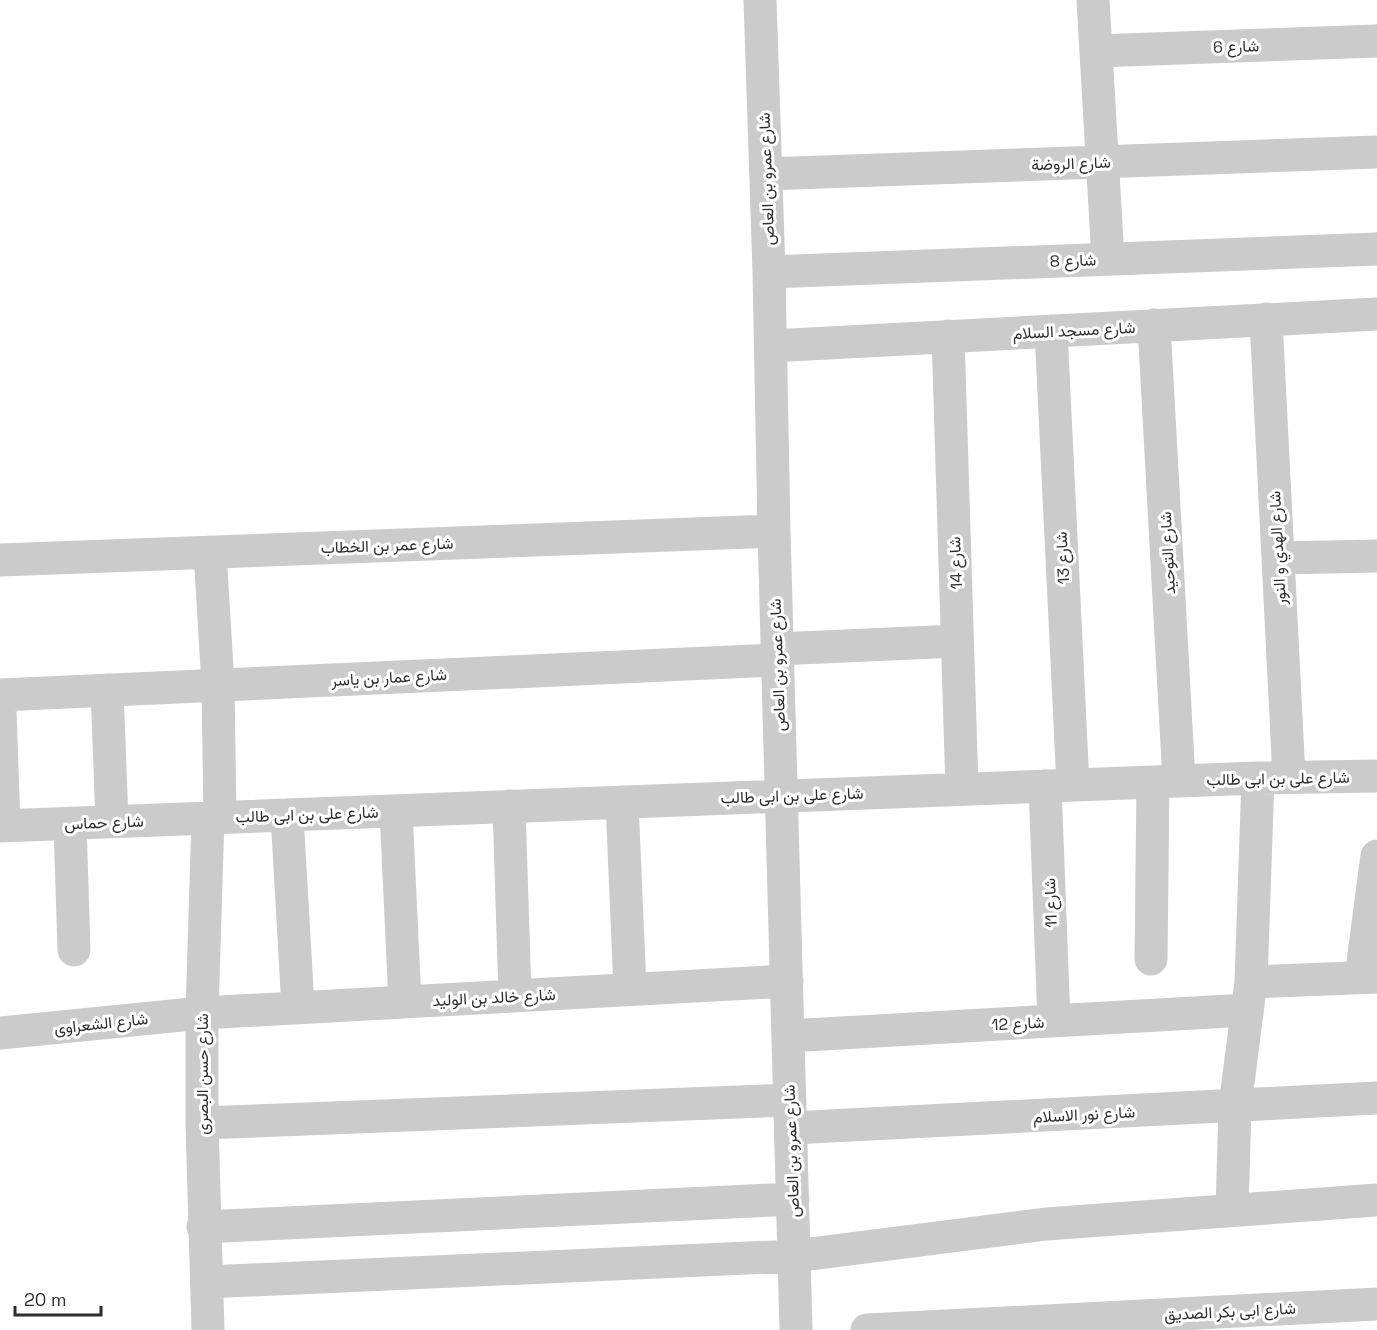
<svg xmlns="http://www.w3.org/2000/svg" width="1377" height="1330" viewBox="0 0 1377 1330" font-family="'Space Grotesk',Vazirmatn,sans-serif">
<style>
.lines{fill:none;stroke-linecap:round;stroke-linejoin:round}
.minor{stroke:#cbcbcb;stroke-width:33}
.labels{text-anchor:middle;stroke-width:6;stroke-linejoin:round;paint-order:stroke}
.street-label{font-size:16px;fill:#2e2e2e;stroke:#fff}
</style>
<rect width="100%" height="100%" fill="#fff"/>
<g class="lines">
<path class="minor" d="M760 0 769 272 774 531 796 1330
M1093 0 1108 259
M1096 51 1377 41
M766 174 1377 152
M769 272 1377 249
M1266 319 1289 777
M1154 325 1179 781
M1051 331 1073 785
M948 336 962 789
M771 346 1377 314
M210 552 218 685 220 817
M1278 558 1377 556
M0 560 774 531
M777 649 957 641
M107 690 112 821
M0 695 777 660
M0 710 4 825
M1045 786 1054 1021
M622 802 630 989
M509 806 515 996
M396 811 405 1002
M287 815 298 1007
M208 818 202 1013V1123L208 1330
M70 823 74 950
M0 826 1258 778 1377 776
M1151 959 1153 782
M1361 977 1377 856
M1251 982 1377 977
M0 1033 202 1013 787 981
M788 1036 1247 1010
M202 1123 790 1100
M791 1128 1377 1098
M1232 1210 1235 1106 1251 982 1258 778
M203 1227 793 1199
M207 1282 794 1256 1046 1224 1377 1200
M867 1330 1377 1304"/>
</g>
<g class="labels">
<g class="street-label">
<text transform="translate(1236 46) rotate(-2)" y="6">شارع 6</text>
<text transform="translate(1071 163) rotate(-2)" y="6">شارع الروضة</text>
<text transform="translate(766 179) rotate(-92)" y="6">شارع عمرو بن العاص</text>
<text transform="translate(1073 260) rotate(-2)" y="6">شارع 8</text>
<text transform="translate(1074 330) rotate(-3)" y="6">شارع مسجد السلام</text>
<text transform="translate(387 545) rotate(-2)" y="6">شارع عمر بن الخطاب</text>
<text transform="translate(1277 548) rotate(-93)" y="6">شارع الهدي و النور</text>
<text transform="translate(1167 553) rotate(-93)" y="6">شارع التوحيد</text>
<text transform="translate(1062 558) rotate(-93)" y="6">شارع 13</text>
<text transform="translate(955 563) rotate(-92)" y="6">شارع 14</text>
<text transform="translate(777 665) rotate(-92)" y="6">شارع عمرو بن العاص</text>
<text transform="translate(389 677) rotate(-3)" y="6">شارع عمار بن ياسر</text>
<text transform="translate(1278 778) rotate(-1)" y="6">شارع على بن ابى طالب</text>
<text transform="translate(792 795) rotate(-2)" y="6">شارع على بن ابى طالب</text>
<text transform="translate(307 814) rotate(-2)" y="6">شارع على بن ابى طالب</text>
<text transform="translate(104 822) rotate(-2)" y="6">شارع حماس</text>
<text transform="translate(1050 903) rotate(-92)" y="6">شارع 11</text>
<text transform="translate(494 997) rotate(-3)" y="6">شارع خالد بن الوليد</text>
<text transform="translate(101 1023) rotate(-6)" y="6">شارع الشعراوى</text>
<text transform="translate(1018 1023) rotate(-3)" y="6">شارع 12</text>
<text transform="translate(202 1074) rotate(-90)" y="6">شارع حسن البصرى</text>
<text transform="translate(1084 1114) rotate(-3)" y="6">شارع نور الاسلام</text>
<text transform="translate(791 1151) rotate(-92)" y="6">شارع عمرو بن العاص</text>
<text transform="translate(1230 1311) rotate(-3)" y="6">شارع ابى بكر الصديق</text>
</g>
</g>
<path d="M15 1306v9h86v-9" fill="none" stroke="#2e2e2e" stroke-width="3"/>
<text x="24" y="1306" font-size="18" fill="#2e2e2e" stroke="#ffffff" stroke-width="4.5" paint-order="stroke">20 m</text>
</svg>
